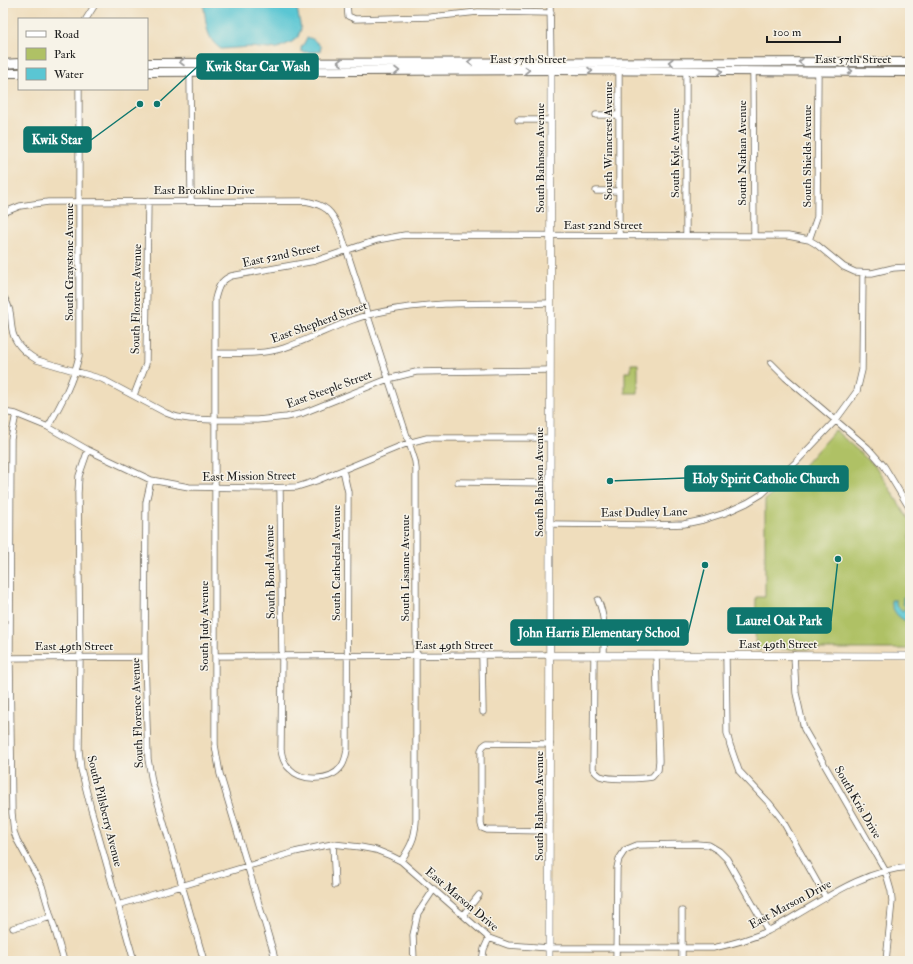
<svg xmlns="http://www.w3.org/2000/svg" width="913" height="964" viewBox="0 0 913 964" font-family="'IM FELL Double Pica',serif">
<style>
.green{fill:#afc165;stroke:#666e40}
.water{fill:#5ac6d3;stroke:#3b7178}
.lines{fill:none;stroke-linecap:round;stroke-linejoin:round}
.minor-casing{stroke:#666054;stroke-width:7}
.tertiary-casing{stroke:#666054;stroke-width:8}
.secondary-casing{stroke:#666054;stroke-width:10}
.minor{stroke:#fff;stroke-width:5.5}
.tertiary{stroke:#fff;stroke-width:7}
.secondary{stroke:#fff;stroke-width:8}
.oneway{stroke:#999}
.labels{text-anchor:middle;stroke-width:3;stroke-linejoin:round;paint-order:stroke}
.street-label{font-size:12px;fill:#1c1c1c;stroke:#f7f3e8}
.leader{fill:none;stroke:#0f766e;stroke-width:1.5}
.callout-dot{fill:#0f766e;stroke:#f7f3e8;stroke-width:1.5}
.callout{fill:#0f766e;stroke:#0f766e;stroke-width:1.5}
.callout-label{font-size:13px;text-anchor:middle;font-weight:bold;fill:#fff}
</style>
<rect width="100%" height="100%" fill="#f7f3e8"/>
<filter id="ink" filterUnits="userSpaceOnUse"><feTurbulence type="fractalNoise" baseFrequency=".025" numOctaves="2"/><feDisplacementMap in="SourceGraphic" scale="8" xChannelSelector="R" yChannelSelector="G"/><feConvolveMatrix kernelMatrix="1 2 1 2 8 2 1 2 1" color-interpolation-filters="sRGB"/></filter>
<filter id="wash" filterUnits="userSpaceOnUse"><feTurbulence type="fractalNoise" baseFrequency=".012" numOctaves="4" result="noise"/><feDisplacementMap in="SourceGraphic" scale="16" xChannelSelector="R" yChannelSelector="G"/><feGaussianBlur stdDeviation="0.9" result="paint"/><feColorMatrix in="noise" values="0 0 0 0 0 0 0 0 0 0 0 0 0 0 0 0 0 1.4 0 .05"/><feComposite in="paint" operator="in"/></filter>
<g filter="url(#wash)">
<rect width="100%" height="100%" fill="#efddbc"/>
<path class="green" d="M631 364H638V393H625V372H631Z
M835 430 876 467 910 521V649H755L756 597H765V500L792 479Z"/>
<path class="water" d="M203 3H296L301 29 298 37 292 42 278 48 269 49 250 47 221 49C204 38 207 20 203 3Z
M307 38C313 37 317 43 321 47L320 51 316 52H303L301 51V48Z
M903 597H910V622C899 620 892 611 891 600H896V605L903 611 906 607 903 604Z"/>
</g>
<g filter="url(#ink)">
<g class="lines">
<g class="minor-casing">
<path id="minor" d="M347 3 348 16 355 19 431 17 478 12 551 13
M550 3 551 61
M86 19 96 3
M619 71V235
M686 71V236
M753 71 754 236
M190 72 191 201
M596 115H619
M518 120H551
M596 191H619
M3 213 20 206 48 202 305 201C326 205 332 211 340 230L415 461 416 469V821C415 839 410 847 401 861
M809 240 817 217 818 71
M5 299C12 312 10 316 12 329 14 344 25 353 37 360L102 379 166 413 177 417 190 419 215 420H257L287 417 303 413 388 379 416 372 550 370
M215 353C238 353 262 355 284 348 317 337 347 318 381 312 436 300 494 304 550 303
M771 363 786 378 868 448 884 466 910 509
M134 395 146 364 148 201
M3 412 16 414 48 427 88 450 151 480 189 487 263 488 297 487 316 481 408 443 427 438H550
M16 414 11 439 10 658 12 813 14 832 17 840 42 886 64 961
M48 427C61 404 73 382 79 356V89
M88 450 79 476 78 493 80 657 79 750 81 769 91 809 134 961
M151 480 146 502 145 657 148 759 152 782 204 961
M458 482 550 483
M280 488 282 656 281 750C282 757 284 764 290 769 302 782 331 781 341 767 345 762 346 756 347 750L348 492 343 470
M550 524 654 525 684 524 703 520 725 513 747 503 762 494 796 462 835 421 857 391 862 370 863 273
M598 600C606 618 604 636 604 655
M594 655 593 769C595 772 597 774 600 776 609 780 642 779 652 777L658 770 659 761 656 655
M726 655 727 733 730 745 739 771 770 804 781 818 826 898
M794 655 796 693 804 729 885 870 891 891 892 901 886 961
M215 656 550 655
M482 656 483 712
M3 658 145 657
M549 831 487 830 482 828 481 824V750L483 746 487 743 550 744
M333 844 335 885
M118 905 295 852 317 847 333 844 360 847 376 850 391 856 401 861 489 938 508 945 549 948H713C732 944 751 939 768 931 815 907 856 871 910 867
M682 911V961
M463 915 479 895
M13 928 51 917
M275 961 273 951 220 774 215 745V299C218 287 220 281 231 276L315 261 377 240 405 235 788 236 809 240 816 244 844 267 855 272 872 273 893 268 910 267
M414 961 413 935 418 913 434 889
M482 961 484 949 489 938
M616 961 617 868 619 859 625 850 637 845 696 844 709 845 719 851 727 859 768 931"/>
</g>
<g class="tertiary-casing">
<path id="tertiary" d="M550 655 910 656
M549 961 551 65"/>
</g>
<g class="secondary-casing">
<path id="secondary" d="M147 63 910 62
M3 64 19 63
M147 72 551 70 910 72
M3 73H19"/>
</g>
<use href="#minor" class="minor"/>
<use href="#tertiary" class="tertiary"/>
<use href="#secondary" class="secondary"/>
</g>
<defs><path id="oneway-chevron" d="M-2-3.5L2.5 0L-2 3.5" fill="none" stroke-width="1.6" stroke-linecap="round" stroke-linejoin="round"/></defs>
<g class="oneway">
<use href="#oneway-chevron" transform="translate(182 62) rotate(180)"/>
<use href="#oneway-chevron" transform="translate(340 62) rotate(180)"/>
<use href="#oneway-chevron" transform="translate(470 62) rotate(180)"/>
<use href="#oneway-chevron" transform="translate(671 62) rotate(-180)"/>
<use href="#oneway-chevron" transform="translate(801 62) rotate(-180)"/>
<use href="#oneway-chevron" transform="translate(527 70)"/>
<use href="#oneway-chevron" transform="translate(397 71)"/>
<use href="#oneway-chevron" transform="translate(590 71)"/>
<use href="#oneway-chevron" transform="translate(720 71)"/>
<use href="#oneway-chevron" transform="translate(850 71)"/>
</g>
</g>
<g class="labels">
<g class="street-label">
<text x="528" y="63">East 57th Street</text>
<text x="853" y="63">East 57th Street</text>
<text transform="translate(608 141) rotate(-90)" y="4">South Winncrest Avenue</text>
<text transform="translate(675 153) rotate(-90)" y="4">South Kyle Avenue</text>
<text transform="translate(742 153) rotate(-90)" y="4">South Nathan Avenue</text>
<text transform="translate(807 156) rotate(-90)" y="4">South Shields Avenue</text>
<text transform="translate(540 158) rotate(-90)" y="4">South Bahnson Avenue</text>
<text x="204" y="194">East Brookline Drive</text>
<text x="603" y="229">East 52nd Street</text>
<text transform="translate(281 255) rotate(-12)" y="4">East 52nd Street</text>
<text transform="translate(69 262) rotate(-90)" y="4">South Graystone Avenue</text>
<text transform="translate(136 299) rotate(-89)" y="4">South Florence Avenue</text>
<text transform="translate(319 322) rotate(-20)" y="4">East Shepherd Street</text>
<text transform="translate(329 389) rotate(-20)" y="4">East Steeple Street</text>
<text transform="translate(249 476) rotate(-1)" y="4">East Mission Street</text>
<text transform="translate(539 482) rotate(-90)" y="4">South Bahnson Avenue</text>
<text transform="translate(644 512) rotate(-1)" y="4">East Dudley Lane</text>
<text transform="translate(336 563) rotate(-90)" y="4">South Cathedral Avenue</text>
<text transform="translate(405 568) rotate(-90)" y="4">South Lisanne Avenue</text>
<text transform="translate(270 572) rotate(-91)" y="4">South Bond Avenue</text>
<text transform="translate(204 626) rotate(-90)" y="4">South Judy Avenue</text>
<text x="778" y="648">East 49th Street</text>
<text x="454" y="649">East 49th Street</text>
<text x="74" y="650">East 49th Street</text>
<text transform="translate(137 713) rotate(-92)" y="4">South Florence Avenue</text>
<text transform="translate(858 802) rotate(60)" y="4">South Kris Drive</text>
<text transform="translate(539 806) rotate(-90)" y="4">South Bahnson Avenue</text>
<text transform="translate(105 811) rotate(76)" y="4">South Pillsberry Avenue</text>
<text transform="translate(462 899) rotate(40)" y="4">East Marson Drive</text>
<text transform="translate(790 904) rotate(-28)" y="4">East Marson Drive</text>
</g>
</g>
<path class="leader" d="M157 104L197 67M140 104L91 140M610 481L685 478M838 559L831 621M705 565L688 633"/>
<g class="callout-dot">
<circle cx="157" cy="104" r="4"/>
<circle cx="140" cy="104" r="4"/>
<circle cx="610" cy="481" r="4"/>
<circle cx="838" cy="559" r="4"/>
<circle cx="705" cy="565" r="4"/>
</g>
<g class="callout">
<rect x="197" y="54" width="121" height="25" rx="4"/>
<rect x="24" y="127" width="67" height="25" rx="4"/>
<rect x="685" y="466" width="163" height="25" rx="4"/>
<rect x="728" y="608" width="103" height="25" rx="4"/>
<rect x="511" y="620" width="177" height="25" rx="4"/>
</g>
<g class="callout-label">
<text x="258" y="71">Kwik Star Car Wash</text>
<text x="57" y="144">Kwik Star</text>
<text x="766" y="483">Holy Spirit Catholic Church</text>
<text x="779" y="625">Laurel Oak Park</text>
<text x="599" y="637">John Harris Elementary School</text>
</g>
<rect width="913" height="964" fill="none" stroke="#f7f3e8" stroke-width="16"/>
<rect x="18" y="18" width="130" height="72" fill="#f7f3e8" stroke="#9f9d96"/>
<rect x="26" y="31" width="20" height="6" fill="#ffffff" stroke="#9f9d96"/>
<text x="54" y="38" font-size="12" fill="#1c1c1c">Road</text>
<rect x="26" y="48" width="20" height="12" fill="#afc165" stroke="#9f9d96"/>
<text x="54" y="58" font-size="12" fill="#1c1c1c">Park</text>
<rect x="26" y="68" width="20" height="12" fill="#5ac6d3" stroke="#9f9d96"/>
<text x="54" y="78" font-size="12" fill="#1c1c1c">Water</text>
<path d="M767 36v6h73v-6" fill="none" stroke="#1c1c1c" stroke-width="2"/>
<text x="773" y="36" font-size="12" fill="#1c1c1c" stroke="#f7f3e8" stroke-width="3" paint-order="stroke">100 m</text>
</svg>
